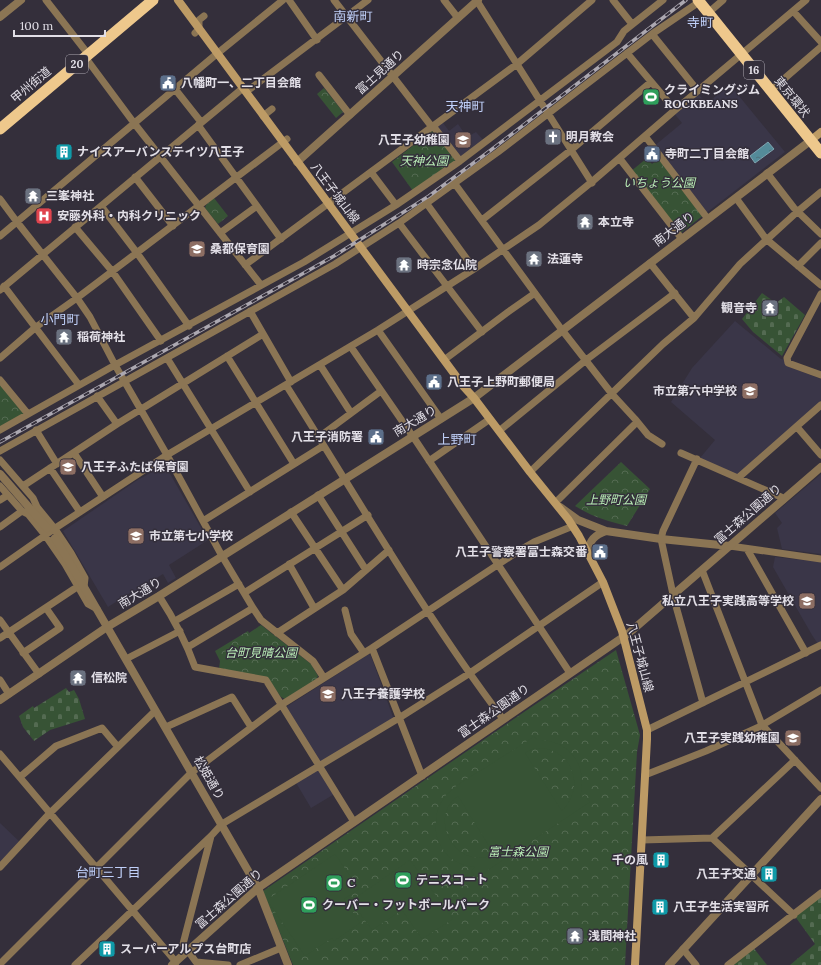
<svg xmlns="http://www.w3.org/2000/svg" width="821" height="965" viewBox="0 0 821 965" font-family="Lora,'Noto Sans JP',serif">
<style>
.education{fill:#3a3648}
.forest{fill:url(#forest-crowns)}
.cemetery{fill:url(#cemetery-stones)}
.pitch{fill:#375335;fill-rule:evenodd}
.water{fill:url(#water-ripples);stroke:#7fa4b0}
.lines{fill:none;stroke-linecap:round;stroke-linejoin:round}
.minor{stroke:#8b7554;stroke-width:7}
.tertiary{stroke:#8b7554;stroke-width:8}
.secondary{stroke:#bd9b65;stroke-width:8}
.trunk{stroke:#eec88c;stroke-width:11}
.rail-casing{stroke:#aca8b1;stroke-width:3.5}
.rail{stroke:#342f3b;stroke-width:2;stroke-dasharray:6;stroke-linecap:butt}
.labels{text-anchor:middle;stroke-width:3;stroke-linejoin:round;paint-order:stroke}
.shield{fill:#342f3b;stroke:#aeaab3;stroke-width:1}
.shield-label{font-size:11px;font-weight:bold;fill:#e2dfe7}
.street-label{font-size:12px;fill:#e2dfe7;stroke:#342f3b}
.poi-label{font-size:12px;font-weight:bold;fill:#e2dfe7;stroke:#342f3b;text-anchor:start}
.park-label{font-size:12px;font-style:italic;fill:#b8ecb5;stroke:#342f3b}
.neighbourhood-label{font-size:13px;fill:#c1d1fa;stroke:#342f3b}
</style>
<defs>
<pattern id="forest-crowns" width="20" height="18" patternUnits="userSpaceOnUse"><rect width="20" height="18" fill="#375335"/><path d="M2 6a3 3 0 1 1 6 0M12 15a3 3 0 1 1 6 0" fill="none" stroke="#546b52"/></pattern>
<pattern id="cemetery-stones" width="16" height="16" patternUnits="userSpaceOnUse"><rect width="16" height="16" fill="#375335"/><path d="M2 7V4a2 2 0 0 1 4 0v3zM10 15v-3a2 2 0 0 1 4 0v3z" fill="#546b52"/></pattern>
<pattern id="water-ripples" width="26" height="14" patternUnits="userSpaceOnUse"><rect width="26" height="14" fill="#548b99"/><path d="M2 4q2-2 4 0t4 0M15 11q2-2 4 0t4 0" fill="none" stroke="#4e727c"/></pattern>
</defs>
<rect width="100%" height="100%" fill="#342f3b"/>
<path class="education" d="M730 85 785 152 705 214 653 147 682 123 673 112 696 92 707 103Z
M441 120 449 131 458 124 467 137 476 132 485 142 460 161 433 126Z
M735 321 781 359 785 360 787 366 821 379V403L737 476 700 458 715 440 671 402 692 368Z
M165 465 208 540 169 565 176 578 168 583 163 574 137 590 133 591 108 607 63 531 136 481Z
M821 474V554L782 549 777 528 782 523 775 513Z
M775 557 821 562V642L818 644 812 635 773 567Z
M369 654 371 656 393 717 392 721 322 762 319 761 286 707Z
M320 766 336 793 311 808 295 781Z
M0 823 22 844 0 867Z"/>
<path class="forest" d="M324 88 343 112 336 118 317 94Z
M432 131 435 132 455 159V162L413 191 392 162Z
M660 157 705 214 678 235 630 172 647 158 652 164Z
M214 198 228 216 218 224 205 208 206 205Z
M0 384 23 412V414L0 427Z
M621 462 650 489 627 526C607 521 593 517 575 506Z
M261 625 311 664 318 676 316 680 285 699 281 697 267 678 219 669 220 661 215 651 248 631 249 633Z
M616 650 640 735 637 752 625 965H293L263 891 527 710Z"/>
<path class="cemetery" d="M762 293 776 303 784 297 805 315 782 356 753 332 742 319Z
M66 688 69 692 74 690 79 699 85 719 50 730 34 741 23 727 19 716 33 706 34 708Z
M821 893V965H790L815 944 794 915Z
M752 946 767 965H728Z"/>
<path class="pitch" d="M534 736 537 740C571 740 588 766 580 798L585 795 590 802 476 878 471 871 475 867C459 866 446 858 439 842 436 836 435 829 436 822 436 793 464 781 485 768 501 757 518 748 534 736ZM540 748C574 750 585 788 562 811L525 753 532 749ZM458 796 494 854C458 873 426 818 458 796Z
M335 854 359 889 344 899 360 923 334 941 332 938 305 956 267 900Z
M410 860 453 919 422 939 402 910 372 930 351 901Z
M388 961 405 962 415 965H372Z"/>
<path class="water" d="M768 142 774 149 755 163 750 156Z"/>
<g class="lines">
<path class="minor" d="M46 0 88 54
M289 0 317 40
M334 0 432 127
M444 0 458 18
M613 0 632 24
M477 1 592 183
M793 11 821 42
M708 13 723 0
M195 33 199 29V20L204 16
M652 34 698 91
M627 53 675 110
M85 57 134 123 261 285
M319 75 350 115
M175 89 201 122
M770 91 821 47
M263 116 272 109
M198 125 281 239
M433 126 460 161
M645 136 708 219
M620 159 682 239
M371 172 396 205
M767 173 794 208 821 234
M135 177 173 226
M455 184 562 330 612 394 635 419 648 435 662 444
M736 198 766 239 821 285
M0 199 17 222 77 298 90 317 115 365 167 455 222 556 253 608 261 620 313 661 324 678
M427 204 474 269
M101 206 137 253 189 326
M482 220 571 150 651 82
M399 223 482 332
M75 227 112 271 161 341
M220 233 257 206
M0 236 213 57 283 0
M650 263 694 318
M245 265 517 64 592 0
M798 266 821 243
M4 286 79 385
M0 290 243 88 250 89 368 0
M821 294 787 358 788 363 821 375
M250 311 291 382
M378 330 441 419
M351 347 416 441 570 673
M227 356 294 464
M0 358 36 327 77 298 287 139
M167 358 250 492
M444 360 508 312 535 293
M320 365 351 413
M0 380 28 414
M286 385C357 497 423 613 503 719
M97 396 117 424
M797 427 821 455
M0 430 115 365 304 262 396 205 460 161 617 42 624 31 663 0
M36 430 57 464
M499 431 586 360 675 293
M319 437 381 391
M0 451 335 264 399 223 498 152 652 34 699 2
M74 453 103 497
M681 453 781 497 783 500
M697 459 663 531 661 539 674 599 703 703
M0 460 33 498 37 507 55 529 71 553 85 578 84 587
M429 461 490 419
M50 468 80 512
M530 472 663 344 694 318 740 264 797 212 821 192
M738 478 821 405
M0 486 22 511 28 514 45 535 65 564 88 604 97 609
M23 486 117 424 263 334
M318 495 366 570
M0 500 8 495
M555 503 637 422
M291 512 343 590
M203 521 323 446
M0 527 22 511
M730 546 821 559
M747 549 806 653
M289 564 314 608
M0 567 57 527 167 455 378 330 474 269 539 225 594 180 675 110 806 0
M702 570 762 725 821 788
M244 593 368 515
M159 596C174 619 186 642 195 667L266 680 354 822
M345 610 351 634 364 653
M0 620 39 674
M175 621 239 584
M277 633 343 590 389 550
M0 638 77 587
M188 647 253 608
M372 648 422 776
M23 653 60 628 46 608
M126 659 180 631
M0 680 9 694
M166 727 232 697 251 727
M647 730 821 645
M0 754 176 962 175 965
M645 775 706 751 759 727 821 690
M20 777 56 746 102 728 118 747
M211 836 183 944 196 962 228 965
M712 838 794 915
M642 840 712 838 795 760
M0 867 50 813 155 711
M683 949 696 965
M0 964 191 773 281 705 372 648 520 550 534 542 573 526
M75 965 211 836 222 824 399 718 470 673 603 582
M240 965 281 948
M728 965 821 893"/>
<path class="tertiary" d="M0 17 21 0
M297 162 478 0
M0 474 47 528
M560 507 578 520 606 531 661 539 730 546
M55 538 84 587 258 888 288 965
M588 553C589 540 595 535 606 531
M0 700 107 627 159 596 474 398 810 141
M172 965 258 888 629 633 821 467
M669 965 821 799"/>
<path class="secondary" d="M178 0 464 387 474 398 530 472 568 519 579 536 603 582 622 631 647 730V739L635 965
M810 141 821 132"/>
<path class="trunk" d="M698 0 821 153
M0 129 153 0"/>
<g class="rail-casing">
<path id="rail" d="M0 442 295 278 334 256 429 196 491 150 686 0"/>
</g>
<use href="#rail" class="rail"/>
</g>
<defs>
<g id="civic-square" transform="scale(0.9)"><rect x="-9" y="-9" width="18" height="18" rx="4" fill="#5c6f8a" stroke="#342f3b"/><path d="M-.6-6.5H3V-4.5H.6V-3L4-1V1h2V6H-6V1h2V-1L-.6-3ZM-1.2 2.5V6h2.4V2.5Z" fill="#fff"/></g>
<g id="stadium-square" transform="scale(0.9)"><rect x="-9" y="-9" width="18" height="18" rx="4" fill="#2e9e5b" stroke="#342f3b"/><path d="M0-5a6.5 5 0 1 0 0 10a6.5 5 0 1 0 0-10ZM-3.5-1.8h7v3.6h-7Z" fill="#fff"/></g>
<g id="church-square" transform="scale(0.9)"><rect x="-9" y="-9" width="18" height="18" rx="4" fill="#6b7280" stroke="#342f3b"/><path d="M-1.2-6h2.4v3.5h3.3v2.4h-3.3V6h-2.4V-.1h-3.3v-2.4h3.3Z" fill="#fff"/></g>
<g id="school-square" transform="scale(0.9)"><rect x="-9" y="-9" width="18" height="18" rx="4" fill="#8d6e63" stroke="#342f3b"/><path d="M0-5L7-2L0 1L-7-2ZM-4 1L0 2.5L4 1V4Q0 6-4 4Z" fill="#fff"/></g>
<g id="building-square" transform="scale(0.9)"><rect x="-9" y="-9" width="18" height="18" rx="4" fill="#0f9aa8" stroke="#342f3b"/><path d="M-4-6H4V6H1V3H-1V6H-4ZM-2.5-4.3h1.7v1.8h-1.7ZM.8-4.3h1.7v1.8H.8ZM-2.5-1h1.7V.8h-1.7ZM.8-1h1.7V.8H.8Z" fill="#fff"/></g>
<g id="temple-square" transform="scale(0.9)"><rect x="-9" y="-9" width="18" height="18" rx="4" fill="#6b7280" stroke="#342f3b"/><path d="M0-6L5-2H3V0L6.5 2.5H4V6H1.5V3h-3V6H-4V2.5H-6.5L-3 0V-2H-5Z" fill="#fff"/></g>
<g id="hospital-square" transform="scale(0.9)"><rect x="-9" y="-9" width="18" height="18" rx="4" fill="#e0444e" stroke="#342f3b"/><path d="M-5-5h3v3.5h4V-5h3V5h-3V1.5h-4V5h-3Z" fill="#fff"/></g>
</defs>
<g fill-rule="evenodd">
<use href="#civic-square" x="168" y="83"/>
<use href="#stadium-square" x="651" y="97"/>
<use href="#church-square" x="553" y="137"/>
<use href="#school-square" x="463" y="140"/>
<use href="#building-square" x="64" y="152"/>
<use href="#civic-square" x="652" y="154"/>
<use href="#temple-square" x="33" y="196"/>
<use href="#hospital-square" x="44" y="216"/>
<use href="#temple-square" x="585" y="222"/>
<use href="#school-square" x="197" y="249"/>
<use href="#temple-square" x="534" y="259"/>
<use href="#temple-square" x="404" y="265"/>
<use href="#temple-square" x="770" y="308"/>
<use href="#temple-square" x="64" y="337"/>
<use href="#civic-square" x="434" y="382"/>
<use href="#school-square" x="750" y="391"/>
<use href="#civic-square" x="376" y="437"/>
<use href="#school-square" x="68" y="467"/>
<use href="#school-square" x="136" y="536"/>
<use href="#civic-square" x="600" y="552"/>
<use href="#school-square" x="807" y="601"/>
<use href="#temple-square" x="78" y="678"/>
<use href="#school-square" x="328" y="694"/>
<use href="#school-square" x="793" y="738"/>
<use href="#building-square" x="661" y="860"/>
<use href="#building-square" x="769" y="874"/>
<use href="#stadium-square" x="403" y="880"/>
<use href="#stadium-square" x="334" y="883"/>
<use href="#stadium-square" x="309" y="905"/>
<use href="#building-square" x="660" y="907"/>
<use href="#temple-square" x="575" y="936"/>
<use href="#building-square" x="107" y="949"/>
</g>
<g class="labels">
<g class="shield">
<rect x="66" y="55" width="22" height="18" rx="3"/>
<rect x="744" y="61" width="20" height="18" rx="3"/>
</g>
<g class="shield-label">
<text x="77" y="68">20</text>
<text x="754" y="74">16</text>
</g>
<g class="street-label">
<text transform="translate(380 72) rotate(-42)" y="4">富士見通り</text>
<text transform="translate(31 85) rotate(-40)" y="4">甲州街道</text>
<text transform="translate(792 97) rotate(51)" y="4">東京環状</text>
<text transform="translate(335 193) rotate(53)" y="4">八王子城山線</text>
<text transform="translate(674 229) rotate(-37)" y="4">南大通り</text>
<text transform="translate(415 421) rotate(-31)" y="4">南大通り</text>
<text transform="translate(748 514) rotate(-41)" y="4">富士森公園通り</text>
<text transform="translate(140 593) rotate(-31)" y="4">南大通り</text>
<text transform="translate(640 657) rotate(75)" y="4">八王子城山線</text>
<text transform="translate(494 711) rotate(-35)" y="4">富士森公園通り</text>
<text transform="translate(209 778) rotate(60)" y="4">松姫通り</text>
<text transform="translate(229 899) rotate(-41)" y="4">富士森公園通り</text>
</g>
<g class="poi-label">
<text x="181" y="87">八幡町一、二丁目会館</text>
<text x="664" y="94">クライミングジム<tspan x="664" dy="14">ROCKBEANS</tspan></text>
<text x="566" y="141">明月教会</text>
<text x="450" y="144" text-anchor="end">八王子幼稚園</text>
<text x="77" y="156">ナイスアーバンステイツ八王子</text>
<text x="665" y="158">寺町二丁目会館</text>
<text x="46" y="200">三峯神社</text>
<text x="57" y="220">安藤外科・内科クリニック</text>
<text x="598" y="226">本立寺</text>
<text x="210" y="253">桑都保育園</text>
<text x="547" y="263">法蓮寺</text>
<text x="417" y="269">時宗念仏院</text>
<text x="757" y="312" text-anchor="end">観音寺</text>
<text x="77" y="341">稲荷神社</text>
<text x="447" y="386">八王子上野町郵便局</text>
<text x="737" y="395" text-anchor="end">市立第六中学校</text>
<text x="363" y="441" text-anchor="end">八王子消防署</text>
<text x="81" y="471">八王子ふたば保育園</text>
<text x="149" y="540">市立第七小学校</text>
<text x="587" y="556" text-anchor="end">八王子警察署富士森交番</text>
<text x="794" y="605" text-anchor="end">私立八王子実践高等学校</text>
<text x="91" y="682">信松院</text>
<text x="341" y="698">八王子養護学校</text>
<text x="780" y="742" text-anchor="end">八王子実践幼稚園</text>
<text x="648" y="864" text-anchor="end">千の風</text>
<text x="756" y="878" text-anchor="end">八王子交通</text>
<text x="416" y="884">テニスコート</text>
<text x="347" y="887">C</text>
<text x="322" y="909">クーバー・フットボールパーク</text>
<text x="673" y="911">八王子生活実習所</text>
<text x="588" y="940">浅間神社</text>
<text x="120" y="953">スーパーアルプス台町店</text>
</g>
<g class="park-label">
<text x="424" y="165">天神公園</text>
<text x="659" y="187">いちょう公園</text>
<text x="616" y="504">上野町公園</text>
<text x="261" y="657">台町見晴公園</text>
<text x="518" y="856">富士森公園</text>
</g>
<g class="neighbourhood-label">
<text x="353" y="21">南新町</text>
<text x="700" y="27">寺町</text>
<text x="465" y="111">天神町</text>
<text x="60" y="324">小門町</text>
<text x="457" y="444">上野町</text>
<text x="108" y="877">台町三丁目</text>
</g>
</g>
<path d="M14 30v6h91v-6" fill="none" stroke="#e2dfe7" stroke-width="2"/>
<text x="20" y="30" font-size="12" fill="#e2dfe7" stroke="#342f3b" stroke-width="3" paint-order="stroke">100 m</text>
</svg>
